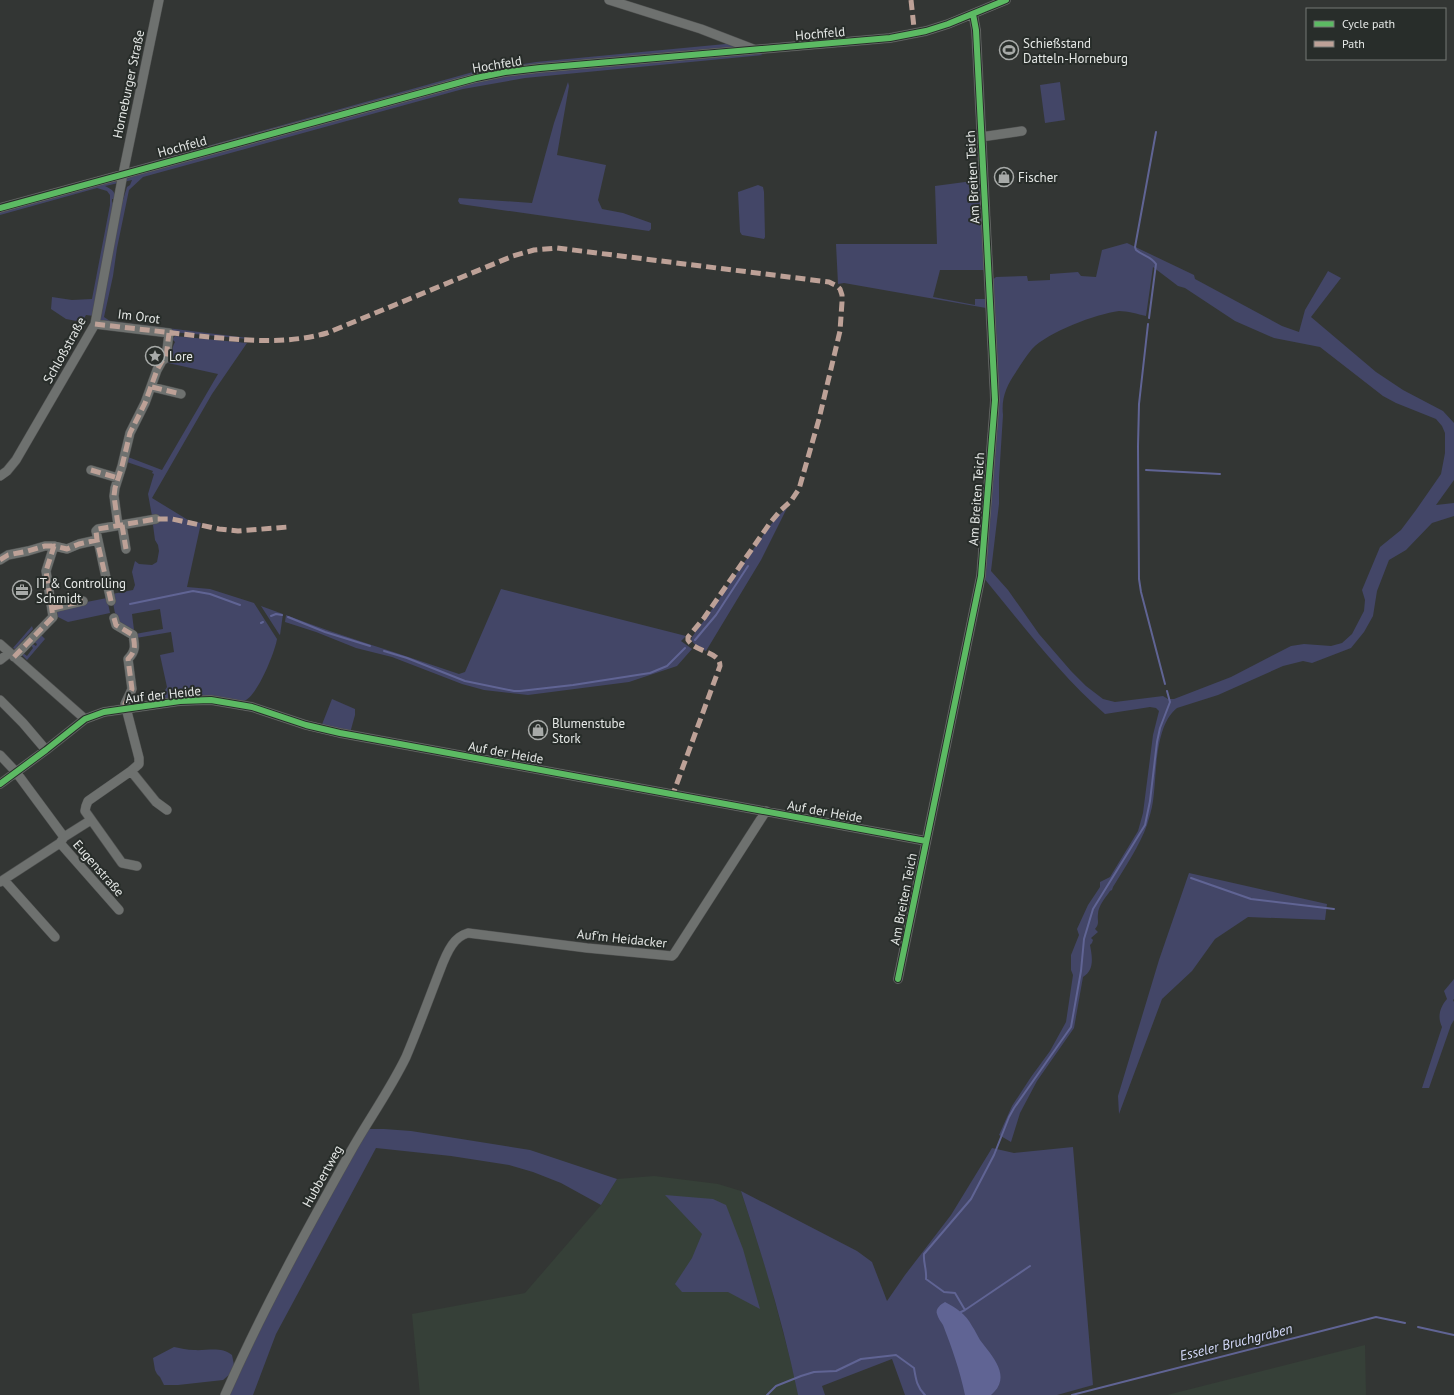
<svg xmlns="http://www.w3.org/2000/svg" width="1454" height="1395" viewBox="0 0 1454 1395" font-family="'PT Sans',sans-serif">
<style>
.built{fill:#364038}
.green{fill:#434667;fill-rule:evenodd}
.water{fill:#606494}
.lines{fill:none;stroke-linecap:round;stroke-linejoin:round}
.stream{stroke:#606494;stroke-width:2}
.minor-casing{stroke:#505251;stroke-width:10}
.minor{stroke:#6e716f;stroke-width:9}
.quiet{stroke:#bda197;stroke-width:5;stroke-dasharray:10 5;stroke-linecap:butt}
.cycleway-casing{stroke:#282d2a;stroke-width:8}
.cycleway{stroke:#5cba63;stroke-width:6}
.labels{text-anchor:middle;stroke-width:4;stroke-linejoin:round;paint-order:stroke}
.street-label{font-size:13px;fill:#e5e8e6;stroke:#282d2a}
.poi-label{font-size:13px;fill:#e5e8e6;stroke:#282d2a;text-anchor:start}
.water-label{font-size:14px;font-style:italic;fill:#d5dafb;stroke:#282d2a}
</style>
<rect width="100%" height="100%" fill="#333634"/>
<path class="built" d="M654 1176 718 1184 741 1191 767 1272 792 1366 798 1395H420L412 1314 525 1293 601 1205 617 1179Z
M1365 1345 1366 1395H1167Z"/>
<path class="green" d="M736 43 754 52 763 55 525 78 463 89 143 177 129 190 117 248 113 276 104 317 110 321 248 338V339L172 332 100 322 122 203 127 187 130 185 132 180 105 186C112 190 115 190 115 199H112V202L114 204 94 316 86 315 82 322 66 319 51 309 52 297 72 300 92 299 110 205V195L107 191 97 188 0 215V204L473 72 536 62Z
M568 82 569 86 557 155 606 165 598 200 602 209 623 213 651 223V229L649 231 460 204 458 201 459 198 532 203 554 123Z
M1060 82 1065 120 1045 123 1040 85Z
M980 180 985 270H940L933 297 975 305V299H986V308L844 283 838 284 836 244H937L935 186Z
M758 185 763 187 764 192 765 237 764 239 742 235 740 232 738 192Z
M1127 243 1194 275 1195 279 1282 326 1299 332 1305 310 1328 271 1341 278 1311 317 1376 372 1403 390 1443 411 1454 423V480L1436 505 1454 503V516L1432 523 1406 550 1389 560 1377 591 1373 616 1364 632 1351 648 1312 663 1303 661 1283 666 1218 695 1177 708C1154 726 1157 775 1153 801 1152 809 1149 818 1147 825 1140 845 1124 869 1113 887L1112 890 1110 891C1106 897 1098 906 1098 914 1097 921 1100 923 1095 929L1098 932 1091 938 1093 940 1092 943 1090 945C1092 956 1095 970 1083 977L1074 1028 1037 1081 1020 1113 1011 1142 999 1135 1012 1106 1031 1077 1050 1051 1066 1022 1073 975 1071 970V955L1079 935 1077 929 1088 905 1100 887V882L1110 877 1138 831 1143 813 1153 735 1159 711 1156 708 1150 707 1105 714C1059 674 1022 624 983 577L996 401 990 282 996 277 1027 276 1028 281 1050 280V274L1078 272 1081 276 1096 277 1102 250ZM1153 267 1178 286 1185 288 1235 321 1274 338 1320 347 1383 396 1396 403 1436 419 1442 426 1445 433V453L1441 474 1416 510 1401 530 1380 547 1362 590 1365 600 1364 611 1352 634 1342 643 1331 646 1304 644 1291 646 1231 677 1174 699H1168L1163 696 1115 702 1103 699 1086 686 1071 671 1039 634 1008 590 991 571 999 504V478L1003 415C1001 398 1007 385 1016 372 1021 364 1026 356 1032 349 1048 332 1096 314 1119 311 1127 311 1138 314 1146 316Z
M175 336 247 343 212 394 152 498 188 520 201 523 187 587 210 589 254 603 277 639C275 652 257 697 244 701H157L156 694 164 692 167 687 160 655 174 652 171 632 136 638 135 634 163 629 160 609 132 614 134 630C115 634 114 607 112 594L133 590 135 585 132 572 135 561 139 564 152 565 157 562 159 551 158 545 155 540 153 525H151L150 517 152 516 148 494 154 474 152 473 153 471 127 462 128 457 162 470 218 374 168 363C173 357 171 348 175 342L172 339Z
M787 508 761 560 706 651 696 646 691 640 692 637C713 609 732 580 752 551 763 536 772 520 787 508Z
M501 589 686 636 681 641 692 649 677 666 629 682 528 695 484 690 462 684 392 657 356 648 316 632 285 622 286 615C343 637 402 654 459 674L465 672Z
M107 598 110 613 68 622 58 617 56 608Z
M261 606 283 614 280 635 279 634Z
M32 626 33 629 15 649 13 648Z
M42 632 44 634 41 635 45 639 27 660 21 654 23 653 27 656 33 648 30 644 31 643 36 646 37 644 33 641Z
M332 699 355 709V715L350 733 321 727Z
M1189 873 1327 904 1325 920 1248 917 1215 939 1192 971 1162 999 1119 1114 1118 1096 1159 960Z
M1454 979V999L1453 1000 1454 1002V1020L1451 1025 1429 1088H1422L1442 1027C1437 1017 1440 1007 1447 999L1444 991Z
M367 1129H384L411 1131 530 1150 617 1179 601 1205 561 1183 533 1172 509 1165 451 1156 376 1148 276 1334 253 1395H227L246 1351Z
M1073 1147 1093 1385 1057 1395H905L892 1359 822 1386 825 1395H798C784 1326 763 1258 741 1191L857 1251 872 1262 887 1301 905 1275 951 1215 992 1148 1014 1153Z
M665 1195 713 1199 726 1205 743 1249 760 1309 728 1292H682L675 1284 692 1258 702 1234Z
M174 1347C181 1348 187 1350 194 1350 207 1351 221 1346 232 1355L234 1365 230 1374 223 1380 178 1385H164L160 1377 157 1374 155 1370 153 1358Z"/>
<path class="water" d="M945 1302C956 1308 966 1314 972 1326 975 1330 977 1335 980 1340 992 1356 1013 1377 991 1395H965C960 1371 952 1348 943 1325 941 1322 938 1318 937 1314 935 1309 941 1304 945 1302Z"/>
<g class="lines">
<path class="stream" d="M1149 318 1156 264C1151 256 1143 256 1136 250L1135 247 1156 132
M1148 324 1139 404 1138 446 1139 579 1141 592 1165 684
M1146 470 1220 474
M130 604 193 591 210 594 240 605
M271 616 276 614 282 615
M288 617 325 632 370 646
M261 623 263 622
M695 640 716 615 748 566
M384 651 407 658 465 681 514 691H520L573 685 650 673 667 666 685 648
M1191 878 1251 899 1334 909
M965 1310 1030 1266
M961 1312 965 1310 955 1293 944 1292 926 1279C927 1270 923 1262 924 1254L971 1199 994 1155 1009 1117 1014 1108 1071 1027 1081 971 1084 939 1093 909 1145 825 1150 801 1157 742 1160 728 1170 702 1167 691
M1418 1327 1454 1335
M767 1395 776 1386 801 1376 814 1372 836 1371 861 1359 896 1355 914 1368C916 1380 917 1387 925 1395
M1072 1395 1376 1317 1405 1323"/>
<g class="minor-casing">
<path id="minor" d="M609 0 701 29 753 49
M981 137 1022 131
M0 208 476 78 505 72 540 68 890 38 926 31 948 24 1006 0
M95 324 169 333 166 358 162 361 157 370 145 403 130 433 122 466 115 488 114 496 118 525
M152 387 181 394
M91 470 118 478
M0 476 7 471 16 460 95 324 123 174 159 0
M122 525 126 549
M0 560 8 555 28 551 45 546H54
M111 601 96 531 98 529 156 519
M53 608 83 601
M114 618 116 625 133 635C135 646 136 651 128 659L132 689 125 704 139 758V764L131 771 88 801 86 806 85 811 122 863 137 866
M0 644 85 719
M14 657 53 617 46 571 54 546 67 549 79 544 97 540
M0 660 9 653
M0 700 23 723 46 750
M0 755 16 772 64 837
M131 771 156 802 167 810
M0 784 46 750 85 719 104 712 180 701 211 700 252 707 306 725 340 733 926 841
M60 843 119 910
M4 880 55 937
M0 882 60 843 64 837 91 820
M898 979 981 576 995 400 976 30 973 14
M225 1395C262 1311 306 1231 351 1151 369 1119 390 1090 406 1057 417 1031 427 1004 437 978 441 968 445 955 452 945 456 939 461 935 468 933L587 948 672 956 674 954 766 811"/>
</g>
<use href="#minor" class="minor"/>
<path class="quiet" d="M911 0 915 37
M95 324C130 328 164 332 199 336 241 340 285 345 327 333L513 256 534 250 557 248 829 282 837 286 840 289 842 295V302L840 331 819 419 799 489 791 501 780 511 770 523 704 618 688 637V640C696 653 720 651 720 666L673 794
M152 387 181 394
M91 470 118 478
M118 525 114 496 115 488 122 466 130 433 145 403 157 370 162 361 166 358 169 333
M122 525 126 549
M0 560 8 555 28 551 45 546H54
M111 601 97 540 96 531 98 529 156 519H172L219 529 238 531 288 527
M53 608 83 601
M114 618 116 625 133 635C135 646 136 651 128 659L132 689 125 704 126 709
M14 657 53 617 46 571 54 546 67 549 79 544 97 540"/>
<g class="cycleway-casing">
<path id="cycleway" d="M0 208 476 78 505 72 540 68 890 38 926 31 948 24 1006 0
M0 784 46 750 85 719 104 712 180 701 211 700 252 707 306 725 340 733 926 841
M898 979 981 576 995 400 976 30 973 14"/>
</g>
<use href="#cycleway" class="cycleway"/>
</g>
<defs>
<g id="stadium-ring" transform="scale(1)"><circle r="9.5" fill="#282d2a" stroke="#a7aaa8" stroke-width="1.5"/><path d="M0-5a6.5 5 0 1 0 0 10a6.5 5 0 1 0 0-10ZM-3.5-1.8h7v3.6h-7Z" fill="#a7aaa8"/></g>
<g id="shop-ring" transform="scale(1)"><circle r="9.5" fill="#282d2a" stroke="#a7aaa8" stroke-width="1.5"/><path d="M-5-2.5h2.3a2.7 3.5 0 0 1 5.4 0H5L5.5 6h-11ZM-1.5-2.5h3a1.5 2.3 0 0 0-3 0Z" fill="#a7aaa8"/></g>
<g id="sight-ring" transform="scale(1)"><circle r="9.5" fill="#282d2a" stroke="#a7aaa8" stroke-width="1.5"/><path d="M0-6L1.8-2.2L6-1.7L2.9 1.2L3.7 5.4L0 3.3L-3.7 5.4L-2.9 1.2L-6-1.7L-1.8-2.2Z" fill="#a7aaa8"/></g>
<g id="office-ring" transform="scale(1)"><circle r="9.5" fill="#282d2a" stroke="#a7aaa8" stroke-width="1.5"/><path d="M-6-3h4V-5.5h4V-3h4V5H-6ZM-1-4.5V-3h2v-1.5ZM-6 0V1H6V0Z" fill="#a7aaa8"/></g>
</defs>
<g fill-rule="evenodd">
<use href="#stadium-ring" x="1009" y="50"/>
<use href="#shop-ring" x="1004" y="177"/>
<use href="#sight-ring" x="155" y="356"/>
<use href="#office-ring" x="22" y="590"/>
<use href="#shop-ring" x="538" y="730"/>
</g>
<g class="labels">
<g class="street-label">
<text transform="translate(820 33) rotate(-5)" y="5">Hochfeld</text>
<text transform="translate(497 64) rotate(-9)" y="5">Hochfeld</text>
<text transform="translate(128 84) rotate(-78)" y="5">Horneburger Straße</text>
<text transform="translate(182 146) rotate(-15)" y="5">Hochfeld</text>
<text transform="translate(972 177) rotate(-93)" y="5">Am Breiten Teich</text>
<text transform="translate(139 316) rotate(7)" y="5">Im Orot</text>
<text transform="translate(64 350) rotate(-61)" y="5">Schloßstraße</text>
<text transform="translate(976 499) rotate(-86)" y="5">Am Breiten Teich</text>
<text transform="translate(163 694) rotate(-6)" y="5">Auf der Heide</text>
<text transform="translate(506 752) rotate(10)" y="5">Auf der Heide</text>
<text transform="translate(825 811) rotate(10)" y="5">Auf der Heide</text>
<text transform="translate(99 868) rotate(49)" y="5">Eugenstraße</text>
<text transform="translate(903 899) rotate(-79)" y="5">Am Breiten Teich</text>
<text transform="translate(622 938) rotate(6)" y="5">Auf'm Heidacker</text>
<text transform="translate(322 1176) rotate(-61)" y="5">Hubbertweg</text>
</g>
<g class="poi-label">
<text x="1023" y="48">Schießstand<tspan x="1023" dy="15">Datteln-Horneburg</tspan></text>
<text x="1018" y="182">Fischer</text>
<text x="169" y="361">Lore</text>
<text x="36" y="588">IT &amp; Controlling<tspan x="36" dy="15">Schmidt</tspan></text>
<text x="552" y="728">Blumenstube<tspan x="552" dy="15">Stork</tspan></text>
</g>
<g class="water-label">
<text transform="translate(1236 1342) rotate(-14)" y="5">Esseler Bruchgraben</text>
</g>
</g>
<rect x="1306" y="8" width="140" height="52" fill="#282d2a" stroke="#747875"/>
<rect x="1314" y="21" width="20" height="6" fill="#5cba63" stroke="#747875"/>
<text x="1342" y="28" font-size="12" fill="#e5e8e6">Cycle path</text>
<rect x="1314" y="41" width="20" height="6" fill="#bda197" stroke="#747875"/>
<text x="1342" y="48" font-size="12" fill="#e5e8e6">Path</text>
</svg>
